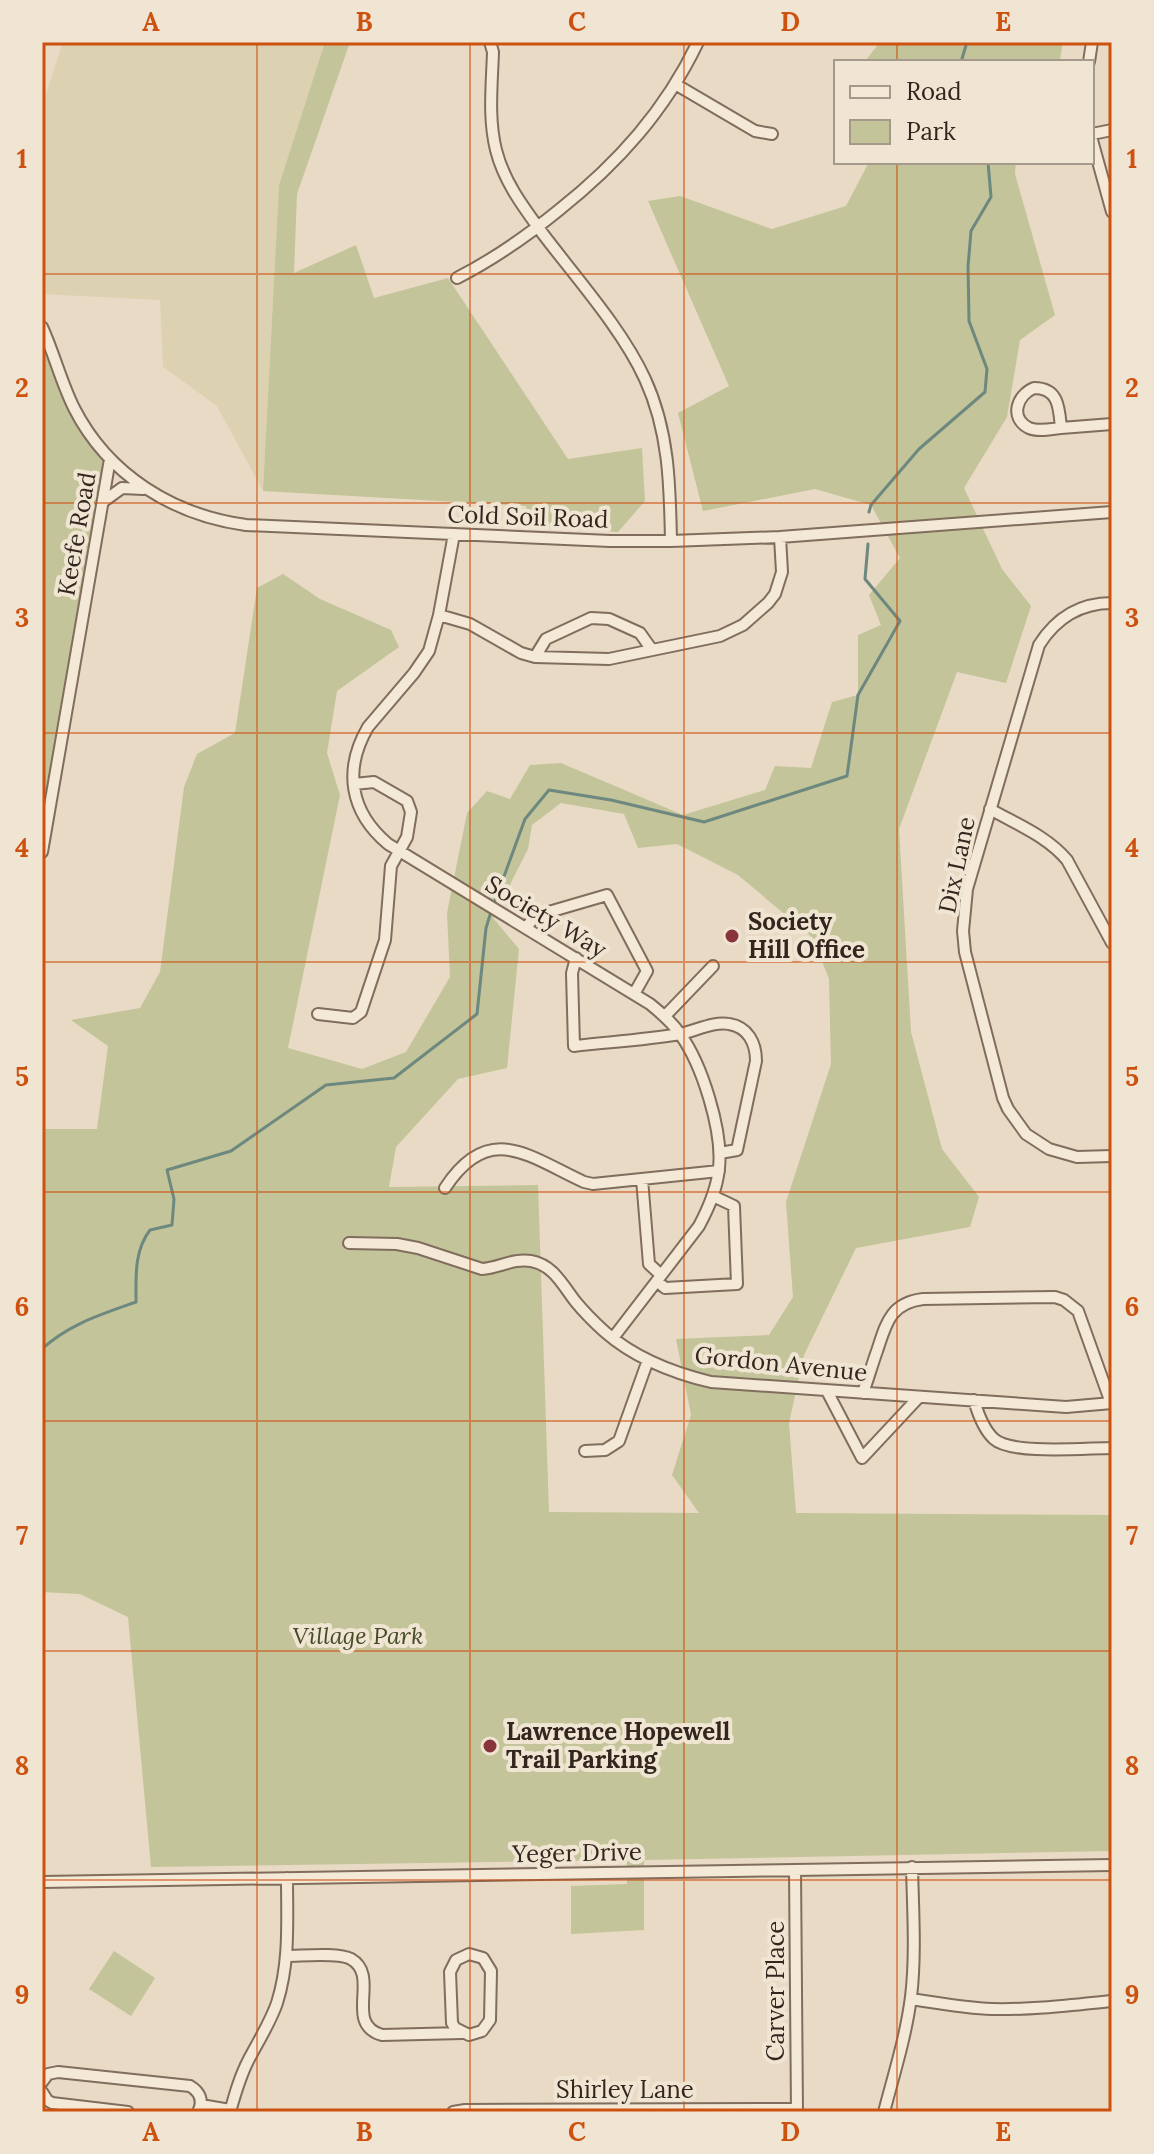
<svg xmlns="http://www.w3.org/2000/svg" width="1154" height="2154" viewBox="0 0 1154 2154" font-family="Lora,serif">
<style>
.farmland{fill:#dcd2b2}
.green{fill:#c3c499;fill-rule:evenodd}
.lines{fill:none;stroke-linecap:round;stroke-linejoin:round}
.stream{stroke:#6d887f;stroke-width:3}
.minor-casing{stroke:#806d5d;stroke-width:14}
.minor{stroke:#f4e8d6;stroke-width:10}
.grid{fill:none;stroke:#cd510f;stroke-width:2;stroke-opacity:0.55}
.poi-dot{fill:#88343b;stroke:#f0e5d2;stroke-width:3}
.labels{text-anchor:middle;stroke-width:8;stroke-linejoin:round;paint-order:stroke}
.street-label{font-size:24px;fill:#32261f;stroke:#f0e5d2}
.poi-label{font-size:24px;font-weight:bold;fill:#32261f;stroke:#f0e5d2;text-anchor:start}
.park-label{font-size:24px;font-style:italic;fill:#464c28;stroke:#f0e5d2}
.neatline{fill:none;stroke:#cd510f;stroke-width:3}
.grid-label{font-size:26px;text-anchor:middle;font-weight:bold;fill:#cd510f}
</style>
<rect width="100%" height="100%" fill="#e8dac4"/>
<path class="farmland" d="M63 42H325L279 185 263 491 217 406 163 367 160 300 42 294V106Z"/>
<path class="green" d="M325 42H350L297 194 294 273 356 245 374 298 448 278 568 459 642 448 645 501 618 532 527 526 526 506 263 491 279 185Z
M880 42H1063L1060 59 1048 62H867L866 60Z
M869 162H1016L1015 174 1055 315 1020 340 1007 417 964 488 1002 569 1031 606 1006 683 957 672 899 829 911 1032 942 1149 979 1197 970 1227 856 1248 804 1355 789 1423 796 1513 1112 1515V1851L644 1860V1930L571 1934V1886L627 1884V1860L151 1867 128 1617 80 1594 42 1592V1129H97L108 1046 71 1020 140 1008 160 972 184 787 197 754 235 733 257 588 283 574 320 599 391 630 399 647 337 691 327 753 340 795 288 1048 362 1069 406 1052 450 977 447 913 467 813 487 791 510 799 530 765 561 763 683 815 765 790 775 766 811 768 832 702 858 695V635L881 625 869 595 900 558 871 505 815 489 703 511 678 413 729 386 648 201 680 196 772 229 846 206ZM561 803 624 814 638 848 677 844 738 875 813 938 829 979 831 1064 786 1202 793 1297 769 1335 676 1339 691 1415 672 1475 699 1513 549 1512 538 1185 389 1187 396 1147 458 1079 507 1068 519 949 493 918 528 849 532 825Z
M42 327 66 389 110 459 42 844Z
M114 1951 155 1978 131 2016 89 1989Z"/>
<g class="lines">
<path class="stream" d="M961 62 967 42
M869 512 871 505 919 449 985 392 987 369 969 321 968 267 971 231 991 197 988 162
M495 901 525 819 549 790 611 800 704 822 847 776 858 695 900 621 865 579 868 544
M42 1349C69 1324 102 1314 136 1302 136 1276 134 1251 150 1230L172 1225 174 1199 167 1170 231 1151 326 1085 394 1078 477 1014 486 928 490 915"/>
<g class="minor-casing">
<path id="minor" d="M490 42 493 52C492 84 488 118 496 150 504 182 524 208 543 234 577 279 622 329 645 379 669 431 670 485 671 541
M1089 62 1092 42
M675 84 755 131 772 134
M1092 134 1112 130
M1092 140 1112 212
M457 278C494 259 527 236 559 210 618 163 665 111 698 42
M42 327C54 353 61 382 74 408 108 475 173 515 246 525L610 541H671L780 537 1112 512
M1034 388C1059 388 1059 408 1061 428 1051 429 1038 432 1029 428 1009 418 1017 395 1034 388Z
M1061 428 1112 424
M104 501 122 488 143 489
M454 534 439 615 429 651 414 673 368 727C343 770 350 812 388 844L650 1004C661 1013 672 1022 680 1034 702 1064 723 1131 719 1168 717 1189 709 1207 699 1226L613 1338
M1112 603C1080 603 1056 618 1039 645L967 889 963 931 965 952 1003 1098 1008 1109 1026 1134 1049 1149 1077 1157 1112 1156
M439 615 470 624 521 653 535 657 609 659 720 636 743 625 768 603 775 594 782 572 780 537
M535 657 546 639 591 618 609 619 640 633 652 650
M990 809C1016 824 1047 836 1067 860L1112 943
M42 852 110 459
M526 928 535 916 607 895 647 971 634 994
M576 958 572 973 574 1046C609 1042 645 1040 680 1034 695 1031 714 1021 729 1024 748 1027 756 1043 756 1061L737 1150 720 1153
M318 1014 353 1018 361 1012 385 940 391 866 407 837 411 812 407 801 374 782 354 784
M665 1016 713 966
M642 1179 649 1264 661 1275
M445 1188C489 1121 528 1156 584 1182L593 1184 719 1171
M349 1243 397 1244 418 1248 482 1269C499 1268 513 1258 531 1261 553 1265 562 1284 575 1301 584 1312 595 1323 605 1332 636 1359 673 1373 711 1382L1066 1407 1112 1403
M657 1281 665 1288 737 1284 734 1206 713 1196
M827 1391 862 1458 919 1397
M863 1393C868 1379 872 1365 877 1351 886 1324 890 1303 923 1299L1055 1297 1064 1300 1078 1311 1111 1403
M974 1400C978 1414 984 1430 994 1439 1012 1455 1086 1448 1112 1448
M585 1451 605 1450 619 1441 648 1360
M795 1870 797 2112
M42 1882 1112 1865
M469 1954 483 1958 491 1971 490 2020 482 2031 469 2035 455 2028 452 2023 450 1972 456 1960Z
M287 1956C302 1956 338 1952 351 1959 381 1976 343 2024 382 2035L462 2033
M911 1999C938 2003 965 2008 992 2009 1032 2010 1072 2005 1112 2001
M42 2082 48 2074 58 2072 190 2086C200 2092 204 2101 198 2112
M42 2092 47 2100 52 2103 128 2112
M201 2105 230 2110
M230 2112C235 2094 240 2076 249 2059 259 2040 270 2023 277 2003 290 1962 287 1920 287 1878
M453 2112 465 2110 797 2109
M884 2112C894 2074 906 2036 911 1997 916 1955 913 1911 912 1867"/>
</g>
<use href="#minor" class="minor"/>
</g>
<path class="grid" d="M257 42V2112M470 42V2112M684 42V2112M897 42V62M897 162V2112M42 274H1112M42 503H1112M42 733H1112M42 962H1112M42 1192H1112M42 1421H1112M42 1651H1112M42 1880H1112"/>
<g class="poi-dot">
<circle cx="732" cy="936" r="8"/>
<circle cx="490" cy="1746" r="8"/>
</g>
<g class="labels">
<g class="street-label">
<text transform="translate(528 517) rotate(2)" y="8">Cold Soil Road</text>
<text transform="translate(77 534) rotate(-80)" y="8">Keefe Road</text>
<text transform="translate(957 865) rotate(-78)" y="8">Dix Lane</text>
<text transform="translate(546 917) rotate(31)" y="8">Society Way</text>
<text transform="translate(781 1364) rotate(6)" y="8">Gordon Avenue</text>
<text transform="translate(577 1853) rotate(-1)" y="8">Yeger Drive</text>
<text transform="translate(776 1991) rotate(-90)" y="8">Carver Place</text>
<text x="625" y="2098">Shirley Lane</text>
</g>
<g class="poi-label">
<text x="748" y="930">Society<tspan x="748" dy="28">Hill Office</tspan></text>
<text x="506" y="1740">Lawrence Hopewell<tspan x="506" dy="28">Trail Parking</tspan></text>
</g>
<g class="park-label">
<text x="358" y="1644">Village Park</text>
</g>
</g>
<rect width="1154" height="2154" fill="none" stroke="#f0e5d2" stroke-width="88"/>
<rect x="834" y="60" width="260" height="104" fill="#f0e5d2" stroke="#a4998a" stroke-width="2"/>
<rect x="850" y="86" width="40" height="12" fill="#f4e8d6" stroke="#a4998a" stroke-width="2"/>
<text x="906" y="100" font-size="24" fill="#32261f">Road</text>
<rect x="850" y="120" width="40" height="24" fill="#c3c499" stroke="#a4998a" stroke-width="2"/>
<text x="906" y="140" font-size="24" fill="#32261f">Park</text>
<rect x="44" y="44" width="1066" height="2066" class="neatline"/>
<g class="grid-label">
<text x="151" y="31">A</text>
<text x="364" y="31">B</text>
<text x="577" y="31">C</text>
<text x="790" y="31">D</text>
<text x="1003" y="31">E</text>
<text x="22" y="168">1</text>
<text x="1132" y="168">1</text>
<text x="22" y="397">2</text>
<text x="1132" y="397">2</text>
<text x="22" y="627">3</text>
<text x="1132" y="627">3</text>
<text x="22" y="857">4</text>
<text x="1132" y="857">4</text>
<text x="22" y="1086">5</text>
<text x="1132" y="1086">5</text>
<text x="22" y="1316">6</text>
<text x="1132" y="1316">6</text>
<text x="22" y="1545">7</text>
<text x="1132" y="1545">7</text>
<text x="22" y="1775">8</text>
<text x="1132" y="1775">8</text>
<text x="22" y="2004">9</text>
<text x="1132" y="2004">9</text>
<text x="151" y="2141">A</text>
<text x="364" y="2141">B</text>
<text x="577" y="2141">C</text>
<text x="790" y="2141">D</text>
<text x="1003" y="2141">E</text>
</g>
</svg>
